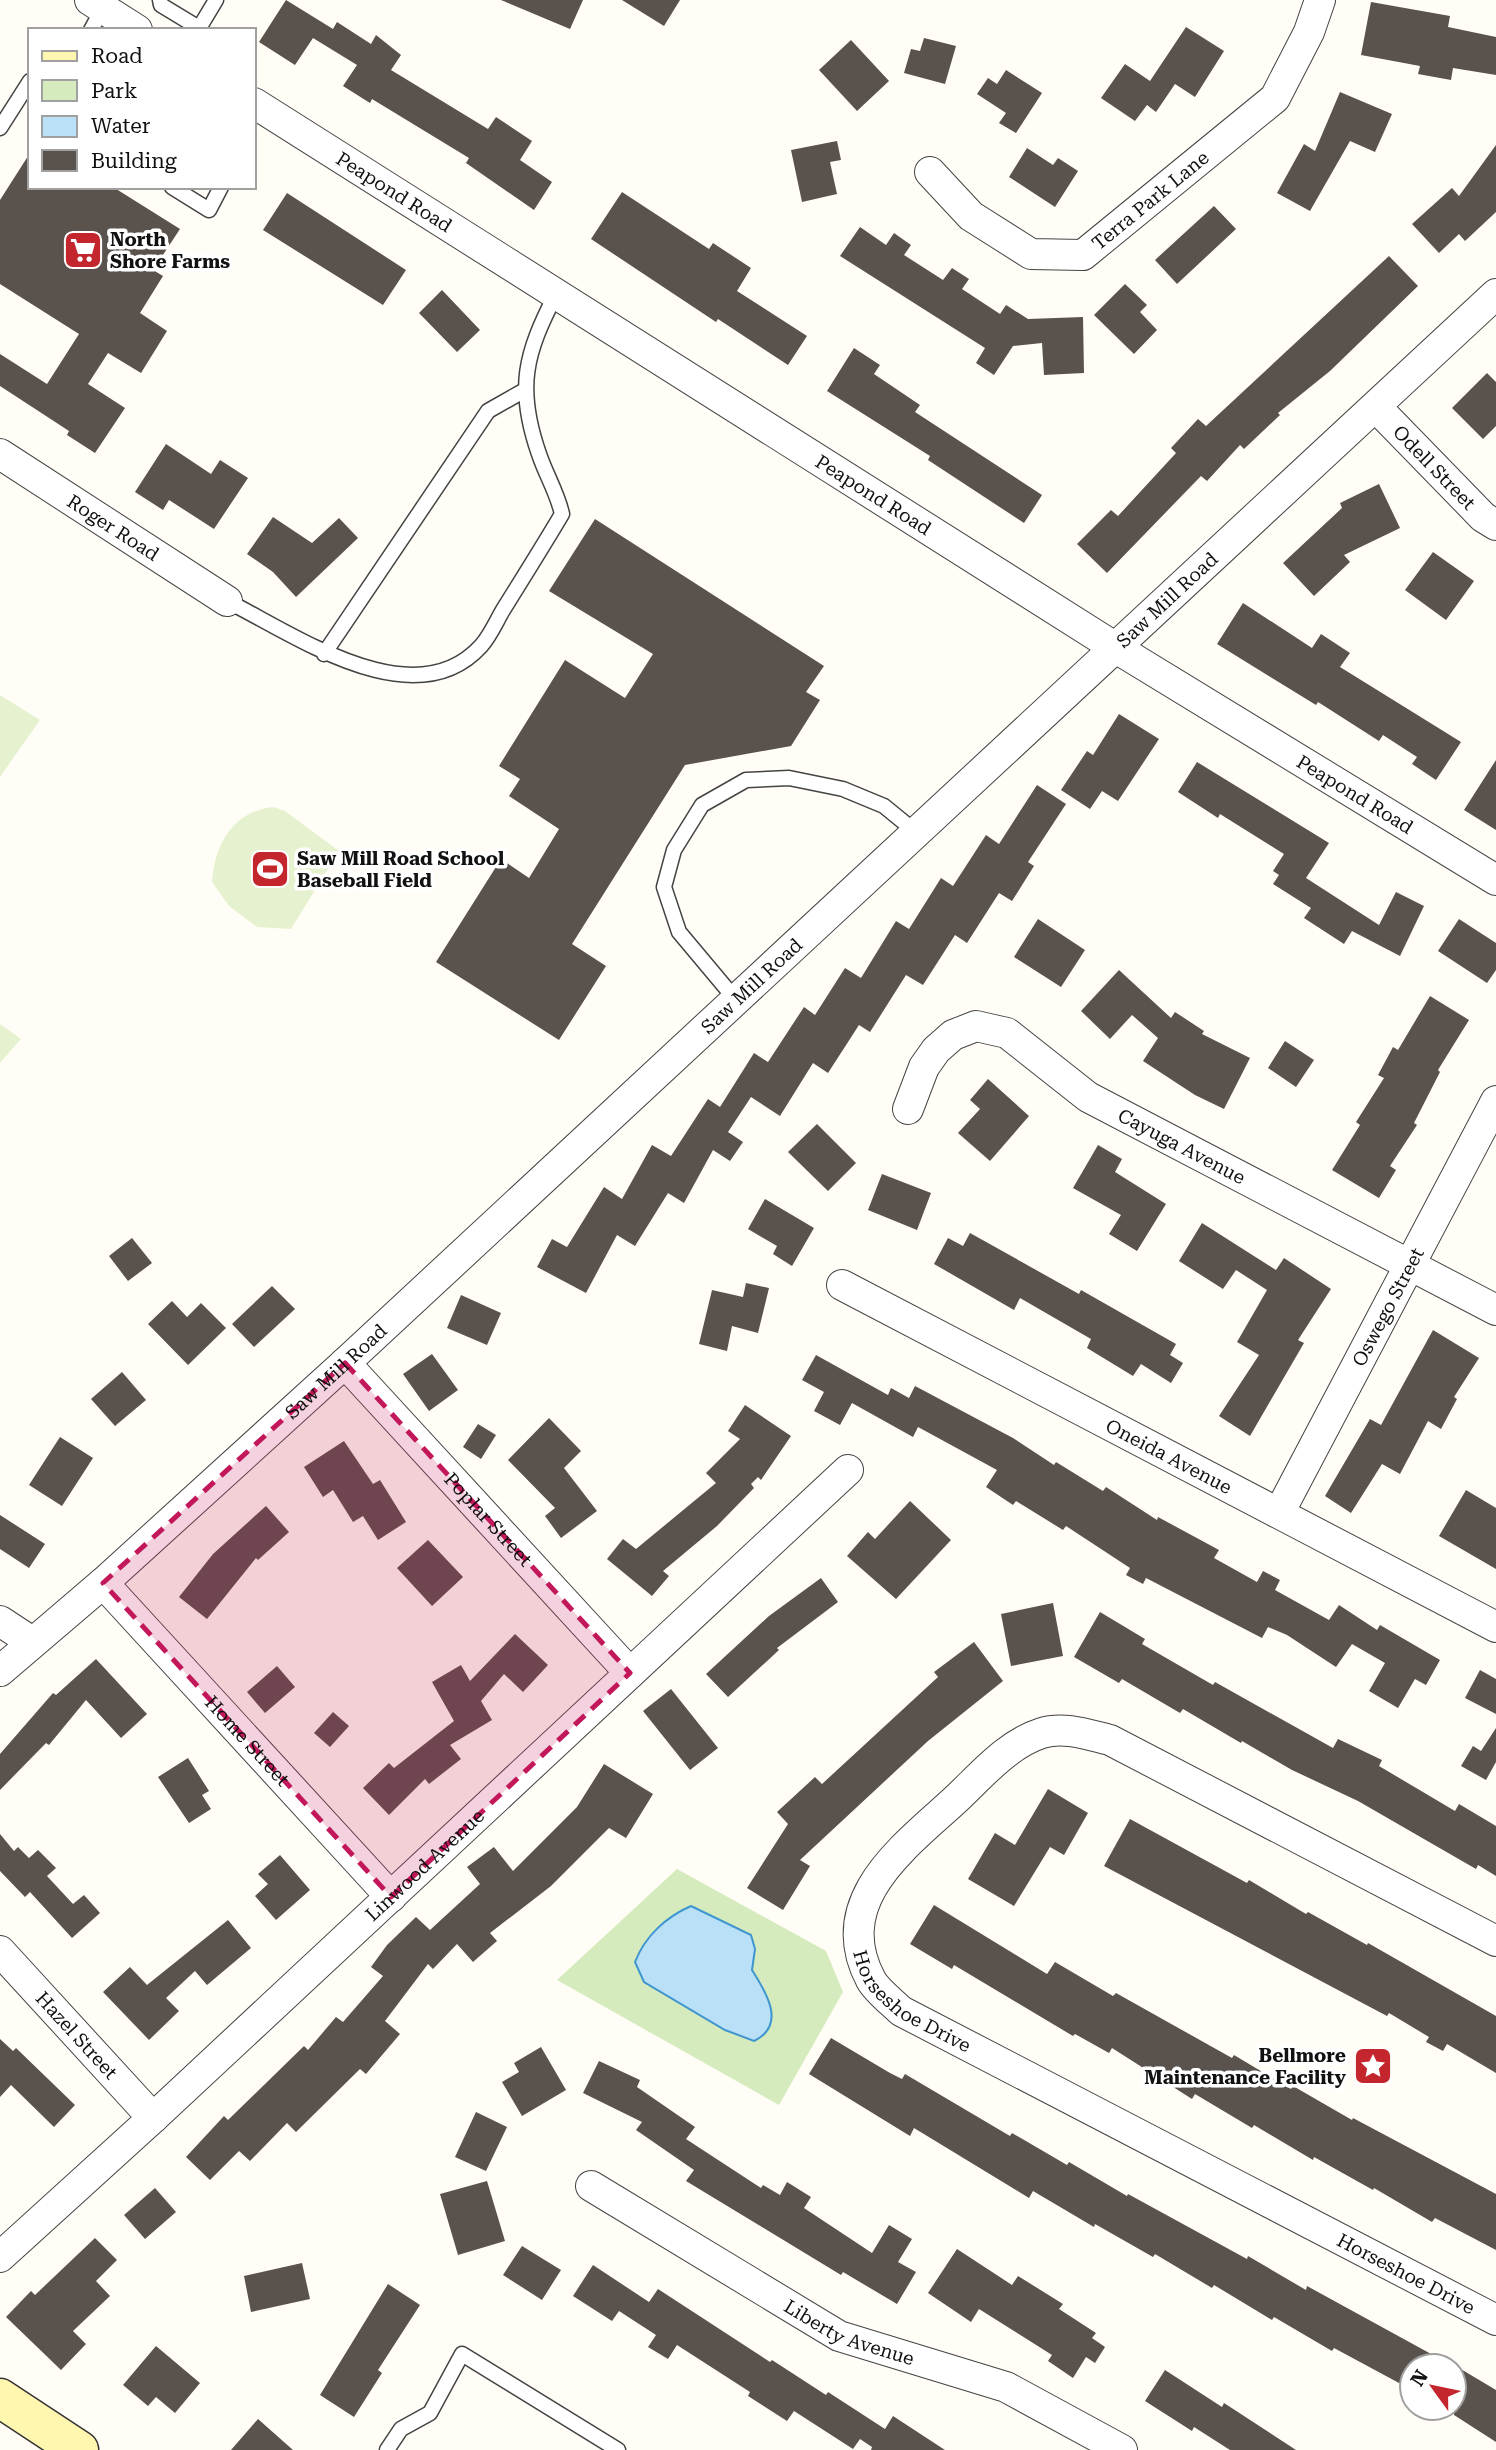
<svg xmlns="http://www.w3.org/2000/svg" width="1496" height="2450" viewBox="0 0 1496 2450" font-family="'Roboto Serif',serif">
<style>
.green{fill:#d5ebbd}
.pitch{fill:#e6f2cf}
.water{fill:#b9e0f7;stroke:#3f96cf;stroke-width:2}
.building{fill:#5a524d}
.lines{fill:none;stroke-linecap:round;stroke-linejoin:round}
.lane-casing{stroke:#444;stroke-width:17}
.street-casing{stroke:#444;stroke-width:32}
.secondary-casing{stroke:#333;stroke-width:41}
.lane{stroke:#fff;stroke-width:14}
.street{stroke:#fff;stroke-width:30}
.secondary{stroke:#fff6b0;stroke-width:38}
.marked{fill:#c2185b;fill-opacity:0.2;stroke:#c2185b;stroke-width:5;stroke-dasharray:14 9;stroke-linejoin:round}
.labels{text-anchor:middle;stroke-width:7;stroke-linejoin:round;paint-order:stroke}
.street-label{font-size:19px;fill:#111;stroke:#fff}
.poi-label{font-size:19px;font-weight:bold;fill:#111;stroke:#fff;text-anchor:start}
</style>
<rect width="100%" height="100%" fill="#fffdf5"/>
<path class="green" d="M677 1869 826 1951 843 1992 779 2105 557 1980Z"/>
<path class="pitch" d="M0 695 40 720 0 777Z
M273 807 285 811 339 851 291 929 257 927 229 906 212 882C215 844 232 812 273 807Z
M0 1024 21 1039 0 1063Z"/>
<path class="water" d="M691 1906 751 1935 755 1949 752 1970C766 1992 787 2025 754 2041L725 2030 644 1982 635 1962C645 1936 666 1917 691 1906Z"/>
<path class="building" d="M286 0 333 29 337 22 371 44 376 35 401 55 391 70 488 129 496 117 532 141 520 160 552 182 534 210 466 163 469 158 372 99 370 103 343 86 357 65 313 38 295 65 259 42Z
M501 0H583L570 29Z
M622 0H680L664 26Z
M1371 2 1450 16 1448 27 1496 37V75L1453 68 1451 80 1418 74 1420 66 1361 55Z
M1186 27 1224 51 1195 97 1175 84 1156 112 1147 105 1135 121 1101 98 1125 64 1150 81Z
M924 38 956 46 945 84 904 73 911 49 920 51Z
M851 40 889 81 857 111 819 70Z
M1006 70 1042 93 1016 133 999 123 1006 113 977 94 988 78 997 84Z
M1340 92 1392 114 1375 152 1350 141 1310 211 1277 193 1304 144 1315 151Z
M837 141 841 160 830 162 837 194 802 202 791 150Z
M1496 145V212L1465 241 1459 234 1439 253 1412 224 1452 188 1459 196Z
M1027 148 1053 165 1058 158 1078 171 1055 207 1009 177Z
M30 153V187H113L180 229 153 270 163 276 140 313 167 331 141 373 108 353 88 384 125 408 95 453 67 435 69 431 0 386V354L47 384 79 334 0 284V200Z
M622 192 709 249 713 243 751 268 737 291 807 336 788 365 718 319 716 322 591 239Z
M287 193 406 270 383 305 263 230Z
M1214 206 1236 229 1177 284 1155 260Z
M860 227 886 245 894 233 911 245 904 255 943 280 952 268 969 279 962 289 1000 314 1006 305 1028 319 1083 317 1084 373 1044 375 1042 343 1013 346 994 375 976 363 985 348 840 256Z
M1389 256 1418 286 1330 371 1278 413 1280 415 1244 449 1240 445 1207 481 1201 476 1107 573 1077 544 1111 510 1118 516 1176 453 1171 448 1198 419 1206 426Z
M1125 284 1147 305 1140 312 1157 330 1134 354 1094 315Z
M442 290 480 330 457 352 419 313Z
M854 348 880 365 874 374 920 405 915 412 1042 495 1024 523 928 460 930 456 827 391Z
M1487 373 1496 382V426L1483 439 1452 408Z
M166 444 211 474 220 460 248 478 214 529 169 500 163 510 135 492Z
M1379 484 1400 528 1344 555 1350 562 1314 596 1283 563 1342 508 1340 503Z
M273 517 312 543 339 518 358 538 296 597 273 572 247 554Z
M595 519 824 666 806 692 820 700 791 746 685 765 572 944 606 966 559 1040 436 962 501 859 529 878 559 829 509 796 520 779 499 766 565 660 625 698 653 654 549 591Z
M1433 552 1474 581 1446 620 1405 590Z
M1243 603 1312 648 1321 634 1350 653 1340 667 1461 742 1436 780 1412 764 1417 757 1383 735 1379 741 1318 702 1316 705 1217 644Z
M1119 714 1159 739 1118 801 1102 791 1090 809 1061 790 1087 751 1093 755Z
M1496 760V830L1464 810Z
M1197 762 1329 843 1306 878 1379 925 1396 892 1424 906 1400 956 1352 931 1344 944 1304 918 1311 908 1273 884 1279 875 1273 871 1284 854 1220 814 1218 818 1178 792Z
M1037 785 1066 804 1028 862 1034 866 1012 901 999 893 967 943 955 935 923 985 906 975 870 1032 859 1025 828 1073 813 1063 780 1116 751 1097 728 1132 743 1142 730 1161 713 1150 684 1203 668 1193 635 1246 617 1235 586 1293 537 1267 552 1239 567 1247 604 1187 622 1199 652 1145 671 1156 708 1099 720 1107 754 1053 768 1062 804 1007 815 1015 845 968 861 978 896 921 909 929 941 878 953 886 986 835 999 844Z
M1038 919 1085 950 1061 987 1014 957Z
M1459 919 1496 943V970L1487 983 1438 951Z
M1119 970 1171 1018 1175 1012 1204 1031 1202 1034 1250 1058 1224 1109 1195 1095 1143 1061 1158 1038 1132 1015 1110 1039 1081 1011Z
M1430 996 1469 1020 1438 1070 1440 1072 1414 1123 1417 1125 1390 1166 1396 1170 1379 1198 1332 1170 1360 1125 1356 1122 1384 1078 1378 1075 1393 1047 1398 1050Z
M1285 1041 1314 1060 1296 1087 1268 1068Z
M988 1079 1029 1116 990 1161 958 1133 980 1109 970 1100Z
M817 1124 856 1163 828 1191 788 1152Z
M1098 1145 1122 1159 1115 1172 1166 1204 1137 1251 1109 1234 1121 1215 1073 1188Z
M882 1174 931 1193 917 1230 868 1210Z
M765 1199 814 1228 792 1266 773 1254 777 1246 748 1229Z
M1202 1223 1276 1270 1284 1258 1331 1289 1298 1340 1304 1343 1250 1436 1219 1416 1259 1355 1237 1342 1267 1290 1236 1270 1223 1289 1179 1261Z
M970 1233 1079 1294 1081 1290 1176 1344 1170 1355 1183 1363 1171 1383 1141 1364 1133 1376 1087 1348 1091 1339 1020 1298 1014 1310 934 1264 948 1238 963 1246Z
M132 1238 152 1263 128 1281 109 1256Z
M746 1283 769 1288 758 1333 732 1326 727 1351 699 1344 712 1290 743 1297Z
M272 1286 295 1309 254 1347 232 1324Z
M461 1295 501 1313 487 1345 447 1328Z
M172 1301 187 1317 201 1303 226 1328 188 1365 148 1324Z
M1433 1330 1479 1358 1454 1397 1457 1399 1441 1429 1428 1421 1400 1474 1382 1464 1351 1513 1325 1496 1370 1419 1381 1425Z
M432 1354 458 1390 429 1411 403 1374Z
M816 1355 888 1395 891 1388 909 1398 915 1386 1013 1438 1054 1465 1056 1462 1103 1491 1106 1487 1157 1520 1158 1517 1219 1550 1214 1558 1257 1582 1263 1571 1280 1580 1275 1590 1329 1620 1339 1605 1377 1630 1380 1625 1440 1660 1426 1685 1415 1679 1398 1708 1369 1691 1385 1663 1352 1644 1336 1667 1287 1635 1268 1627 1262 1638 1146 1578 1143 1584 1126 1575 1130 1568 1066 1526 1063 1530 1016 1501 1013 1505 986 1487 997 1470 918 1427 913 1437 852 1403 840 1425 814 1411 824 1392 802 1380Z
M122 1372 146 1400 115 1426 91 1399Z
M745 1405 791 1436 761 1480 758 1477 751 1484 754 1488 717 1526 663 1571 669 1576 652 1596 607 1559 623 1539 636 1549 716 1483 706 1473 740 1439 728 1431Z
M549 1418 581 1451 564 1468 597 1511 561 1538 545 1516 555 1508 508 1460Z
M478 1424 496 1435 481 1459 463 1447Z
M60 1437 93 1458 62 1506 29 1485Z
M344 1441 373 1484 380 1480 406 1522 378 1540 363 1516 353 1522 333 1490 323 1497 304 1467Z
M1466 1490 1496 1508V1569L1439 1536Z
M910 1501 951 1540 896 1599 847 1556 868 1532 875 1539Z
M266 1506 289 1532 258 1560 256 1558 207 1619 179 1597 213 1554Z
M0 1515 45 1544 29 1568 0 1549Z
M428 1540 463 1577 432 1606 397 1568Z
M821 1578 838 1602 777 1648 779 1650 728 1697 706 1674 769 1616Z
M1053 1603 1063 1656 1011 1666 1001 1614Z
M1100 1612 1145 1639 1142 1644 1213 1685 1215 1682 1333 1748 1338 1739 1382 1760 1379 1766 1455 1811 1459 1804 1496 1826V1876L1478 1865 1476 1869 1358 1801 1292 1770 1242 1741 1241 1743 1183 1709 1180 1713 1122 1679 1119 1683 1074 1657Z
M515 1634 548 1665 523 1692 504 1674 481 1701 492 1720 450 1745 461 1759 429 1784 425 1779 389 1815 363 1788 389 1763 394 1768 454 1721 432 1682 461 1665 470 1681Z
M974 1642 1003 1681 928 1741 800 1860 810 1866 783 1910 747 1888 788 1824 777 1812 815 1777 822 1784 938 1677 934 1672Z
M96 1659 147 1714 121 1738 86 1700 49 1745 46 1743 0 1790V1754L53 1693 56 1695Z
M277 1666 295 1687 265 1713 247 1692Z
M1480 1670 1496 1679V1714L1465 1698Z
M671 1689 718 1748 690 1770 643 1711Z
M333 1712 349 1726 330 1747 314 1733Z
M1496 1728V1762L1486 1780 1461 1766 1473 1746 1481 1751Z
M188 1758 209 1791 202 1795 211 1809 189 1823 158 1777Z
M604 1764 653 1794 626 1838 609 1828 551 1886 490 1933 497 1941 473 1962 457 1944 433 1969 428 1964 385 2021 400 2034 366 2074 360 2069 296 2132 287 2123 250 2161 239 2151 210 2180 186 2157 224 2116 228 2120 304 2046 308 2050 336 2017 343 2022 383 1976 371 1967 387 1945 416 1917 430 1930 480 1884 467 1867 494 1847 513 1871 577 1807Z
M1048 1789 1088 1813 1064 1855 1050 1847 1014 1906 968 1879 995 1833 1015 1845Z
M1130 1819 1247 1883 1249 1880 1306 1914 1308 1912 1367 1945 1368 1943 1496 2016V2073L1447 2044 1443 2051 1426 2042 1429 2037 1389 2013 1387 2016 1104 1866Z
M0 1834 14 1851 18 1847 29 1858 38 1850 56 1868 47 1876 73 1904 84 1895 100 1913 72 1938 30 1892 25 1897 0 1871Z
M280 1855 310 1890 276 1920 255 1896 268 1884 258 1874Z
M934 1905 1047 1974 1055 1962 1113 1996 1116 1993 1232 2058 1234 2055 1291 2089 1293 2086 1352 2120 1353 2118 1496 2194V2250L1435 2218 1432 2222 1374 2188 1373 2190 1314 2157 1313 2160 1254 2125 1252 2128 1195 2094 1192 2099 1112 2048 1109 2053 1075 2034 1073 2036 954 1965 952 1969 910 1944Z
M228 1920 251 1948 207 1985 195 1971 166 1998 179 2011 149 2040 103 1992 130 1967 147 1985Z
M831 2038 890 2073 902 2079 905 2074 1010 2136 1012 2133 1067 2165 1069 2162 1127 2196 1128 2194 1247 2259 1248 2256 1306 2290 1307 2286 1453 2366H1412V2390L1334 2348 1332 2351 1274 2317 1272 2320 1214 2285 1212 2288 1155 2254 1153 2257 1095 2224 1094 2227 1033 2191 1029 2198 914 2128 910 2136 809 2074Z
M0 2039 13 2051 16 2048 75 2105 54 2127 11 2085 0 2097Z
M541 2047 566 2090 522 2116 502 2082 519 2072 514 2063Z
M599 2061 640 2080 637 2087 695 2127 686 2139 761 2188 763 2185 780 2195 787 2182 811 2197 804 2208 872 2253 889 2225 912 2239 898 2262 916 2272 897 2304 843 2272 841 2275 686 2181 694 2170 636 2130 642 2122 583 2093Z
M476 2112 507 2127 486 2171 455 2157Z
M487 2181 505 2241 458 2255 440 2194Z
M155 2188 176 2212 145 2239 124 2215Z
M95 2238 117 2260 96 2281 110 2296 73 2331 86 2344 61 2370 6 2317 31 2291 35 2295Z
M522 2246 561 2270 542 2300 503 2275Z
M957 2249 1012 2285 1018 2276 1063 2304 1059 2309 1096 2333 1092 2338 1105 2347 1095 2363 1086 2357 1073 2378 1048 2361 1052 2355 979 2309 971 2322 928 2293Z
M302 2263 310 2299 251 2312 244 2276Z
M593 2265 649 2302 658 2289 770 2362 772 2360 826 2395 828 2392 885 2429 893 2416 945 2450H871L872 2447 860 2439 853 2449 794 2411 787 2421 748 2396 750 2392 677 2345 668 2359 648 2347 656 2335 619 2311 612 2321 573 2296Z
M388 2284 420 2305 378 2370 382 2373 354 2417 320 2395Z
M156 2346 200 2383 175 2413 156 2397 148 2406 123 2385Z
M1454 2365 1496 2390V2442L1454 2415Z
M1165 2370 1222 2407 1224 2403 1296 2450H1230L1194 2427 1192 2431 1145 2401Z
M258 2419 293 2450H231Z"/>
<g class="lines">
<g class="lane-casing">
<path id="lane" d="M160 0 161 5 199 28
M91 30 103 8
M198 30 216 0
M0 128 30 81
M172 187 209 210 221 187
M227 601C292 633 414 720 481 646 490 636 496 622 503 610 523 578 543 546 562 514 557 492 546 475 539 454 516 388 525 354 556 294
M324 654 488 411 525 390
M736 1000 679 932 664 887 674 850 702 805 746 780 789 778 843 789 884 806 917 833
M387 2450 401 2429 430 2413 462 2354 618 2450"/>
</g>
<g class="street-casing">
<g id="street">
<path d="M90 0 137 30"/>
<path id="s1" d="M254 103 1116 648 1496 880"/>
<path id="s2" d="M930 172 971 216 1031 254 1083 255 1275 98 1309 32 1320 0"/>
<path id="s3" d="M1376 407 1483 517 1496 525"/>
<path id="s4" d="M0 454 227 601"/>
<path id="s5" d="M908 1109 924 1067 936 1050 953 1035 976 1026 1007 1033 1088 1097 1496 1310"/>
<path id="s6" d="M842 1285 1496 1627"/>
<path id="s7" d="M345 1363 630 1673"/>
<path id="s8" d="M1279 1513 1496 1101"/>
<path id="s9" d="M103 1583 391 1897"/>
<path d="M0 1621 32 1642"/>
<path id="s10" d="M0 1671 103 1583 345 1363 1496 294"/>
<path id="s11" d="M1496 1941 1110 1740C1089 1735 1064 1726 1042 1733 1007 1744 981 1776 954 1801 903 1848 829 1901 871 1980 877 1991 892 2002 901 2011L1496 2320"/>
<path id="s12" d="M0 1951 153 2118"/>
<path id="s13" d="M591 2186 839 2336 1006 2387 1122 2450"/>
<path id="s14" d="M0 2257 153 2118 848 1470"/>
</g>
</g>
<g class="secondary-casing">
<path id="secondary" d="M0 2398 79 2450"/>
</g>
<use href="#lane" class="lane"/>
<use href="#street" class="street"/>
<use href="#secondary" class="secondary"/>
</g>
<path class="marked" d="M345 1363 630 1673 391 1897 103 1583Z"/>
<defs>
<g id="supermarket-square" transform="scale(2.0125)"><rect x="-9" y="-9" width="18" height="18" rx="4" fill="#c4262e" stroke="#fff"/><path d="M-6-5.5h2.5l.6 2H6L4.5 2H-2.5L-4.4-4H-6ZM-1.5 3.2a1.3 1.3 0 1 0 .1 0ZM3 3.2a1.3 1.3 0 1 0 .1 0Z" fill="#fff"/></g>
<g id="stadium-square" transform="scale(2.0125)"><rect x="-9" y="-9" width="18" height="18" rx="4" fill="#c4262e" stroke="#fff"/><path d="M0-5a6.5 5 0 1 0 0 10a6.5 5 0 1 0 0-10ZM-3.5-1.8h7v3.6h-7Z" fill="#fff"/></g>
<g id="sight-square" transform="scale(2.0125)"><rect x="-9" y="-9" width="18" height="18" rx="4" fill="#c4262e" stroke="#fff"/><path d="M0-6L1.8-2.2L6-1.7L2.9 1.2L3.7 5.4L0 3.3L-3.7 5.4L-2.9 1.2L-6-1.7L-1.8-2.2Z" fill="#fff"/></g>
</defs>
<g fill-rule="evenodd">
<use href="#supermarket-square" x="83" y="250"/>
<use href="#stadium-square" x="270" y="869"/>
<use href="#sight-square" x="1373" y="2066"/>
</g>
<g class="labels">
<g class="street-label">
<text dy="7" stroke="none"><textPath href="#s1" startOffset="166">Peapond Road</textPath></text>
<text dy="7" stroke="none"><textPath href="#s2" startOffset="270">Terra Park Lane</textPath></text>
<text dy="7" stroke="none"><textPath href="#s3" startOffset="84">Odell Street</textPath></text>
<text dy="7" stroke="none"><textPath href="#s1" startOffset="733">Peapond Road</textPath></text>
<text dy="7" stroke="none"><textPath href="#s4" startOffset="135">Roger Road</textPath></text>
<text dy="7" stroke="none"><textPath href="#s10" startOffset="1584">Saw Mill Road</textPath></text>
<text dy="7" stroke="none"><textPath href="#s1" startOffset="1300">Peapond Road</textPath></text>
<text dy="7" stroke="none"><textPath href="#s10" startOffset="1017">Saw Mill Road</textPath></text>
<text dy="7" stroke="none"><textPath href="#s5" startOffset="354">Cayuga Avenue</textPath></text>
<text dy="7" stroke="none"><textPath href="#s8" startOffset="233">Oswego Street</textPath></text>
<text dy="7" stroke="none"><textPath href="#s10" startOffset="450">Saw Mill Road</textPath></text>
<text dy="7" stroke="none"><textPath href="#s6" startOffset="369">Oneida Avenue</textPath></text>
<text dy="7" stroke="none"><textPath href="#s7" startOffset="212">Poplar Street</textPath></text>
<text dy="7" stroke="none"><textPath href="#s9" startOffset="214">Home Street</textPath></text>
<text dy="7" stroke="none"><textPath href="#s14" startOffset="578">Linwood Avenue</textPath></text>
<text dy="7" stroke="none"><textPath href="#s11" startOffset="878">Horseshoe Drive</textPath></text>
<text dy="7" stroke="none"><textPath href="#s12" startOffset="114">Hazel Street</textPath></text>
<text dy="7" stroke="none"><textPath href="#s11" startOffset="1446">Horseshoe Drive</textPath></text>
<text dy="7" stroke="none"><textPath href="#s13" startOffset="298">Liberty Avenue</textPath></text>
</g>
<g class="poi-label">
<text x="110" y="246">North<tspan x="110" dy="22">Shore Farms</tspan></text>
<text x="297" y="865">Saw Mill Road School<tspan x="297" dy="22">Baseball Field</tspan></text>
<text x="1346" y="2062" text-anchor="end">Bellmore<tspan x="1346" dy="22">Maintenance Facility</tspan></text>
</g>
</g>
<rect x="28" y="28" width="228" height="161" fill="#ffffff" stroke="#a0a0a0" stroke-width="2"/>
<rect x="42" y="51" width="35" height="10" fill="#fff6b0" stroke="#a0a0a0" stroke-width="2"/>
<text x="91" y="63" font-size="21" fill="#111111">Road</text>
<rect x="42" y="80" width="35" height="21" fill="#d5ebbd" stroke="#a0a0a0" stroke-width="2"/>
<text x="91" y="98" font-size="21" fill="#111111">Park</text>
<rect x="42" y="116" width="35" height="21" fill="#b9e0f7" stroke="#a0a0a0" stroke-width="2"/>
<text x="91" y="133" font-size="21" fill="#111111">Water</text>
<rect x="42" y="150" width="35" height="21" fill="#5a524d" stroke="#a0a0a0" stroke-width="2"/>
<text x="91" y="168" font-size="21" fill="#111111">Building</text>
<g transform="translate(1433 2387) rotate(303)"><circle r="33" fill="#ffffff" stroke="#a0a0a0" stroke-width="2"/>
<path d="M0-5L12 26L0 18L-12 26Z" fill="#c4262e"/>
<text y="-10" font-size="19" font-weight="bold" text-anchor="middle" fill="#111111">N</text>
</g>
</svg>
